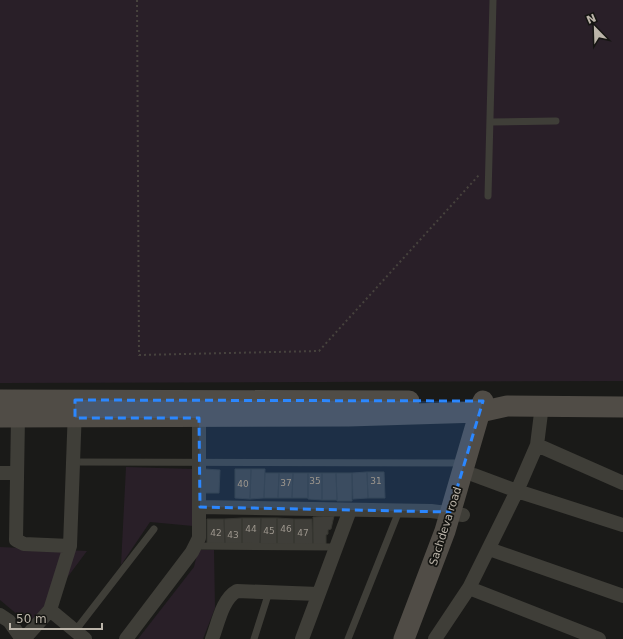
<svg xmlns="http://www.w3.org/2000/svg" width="623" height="639" viewBox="0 0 623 639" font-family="'DejaVu Sans',sans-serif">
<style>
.green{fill:#291f28}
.building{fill:#3f3e39;stroke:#363631}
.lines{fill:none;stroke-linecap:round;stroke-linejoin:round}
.path{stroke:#47433e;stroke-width:2;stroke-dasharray:2 3;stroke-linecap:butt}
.lane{stroke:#3f3e38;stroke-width:7}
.street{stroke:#3f3e38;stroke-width:14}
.secondary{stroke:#504c46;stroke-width:21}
.marked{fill:#2b87ff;fill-opacity:0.2;stroke:#2b87ff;stroke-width:3;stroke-dasharray:8 5;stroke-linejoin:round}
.labels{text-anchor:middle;stroke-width:3.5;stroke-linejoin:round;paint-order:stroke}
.number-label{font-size:9px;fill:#9c968d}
.street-label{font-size:11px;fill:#bbb4a9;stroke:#151512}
</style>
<rect width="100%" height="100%" fill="#1a1a18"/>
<path class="green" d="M0 0H623V381L0 383Z
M126 467 193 469V526L150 522 121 565Z
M0 547 87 551 31 626 0 600Z
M198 550H214L215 608 203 639H138L194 567Z"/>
<path class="building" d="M205 469 220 470 219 493H204Z
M235 469H251L250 499 235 498Z
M251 469H265L264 498 250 499Z
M367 472 368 498 353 499 352 473Z
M367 472H384L385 498H368Z
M265 473H279L278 498H264Z
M279 473H293L292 498H278Z
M293 473H308V498H292Z
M308 473H322V500L308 499Z
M322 473H336L337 500H322Z
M336 473H352V501H337Z
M334 516 331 529 328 530V534L326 535V545H313V517Z
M242 518H261L260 544H242Z
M242 518V544H225L224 519Z
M261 518H277V544H260Z
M277 518 294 519V545L277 544Z
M207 519H224L225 544H207Z
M294 519H312L313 545H294Z"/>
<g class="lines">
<path class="path" d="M137 0 139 355 319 351 479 175"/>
<path class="lane" d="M490 122 556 121
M488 196 493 0
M74 462 464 463
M194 546 336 547
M75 631 154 529
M254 639 269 592
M348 639 399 511"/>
<path class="street" d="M542 405 537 445 623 483
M18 417 16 540 24 544 70 546
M537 445 517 491 469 588 599 639
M0 473H17
M474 475 517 491 623 525
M200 507 431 511 463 515
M489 549 623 596
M50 610 85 639
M0 615 9 621 22 639
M24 639 50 610 70 546 75 408
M126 639 192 552 199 538V418
M212 639C218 624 222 599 237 591L318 594
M302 639 350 510
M435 639 469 588"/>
<path class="secondary" d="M0 400 409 401
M0 417 348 416 480 412 507 406 623 407
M404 639 445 531 483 401"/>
</g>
<path class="marked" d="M75 400 483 401 450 512 200 507 199 418H75Z"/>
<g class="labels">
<g class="number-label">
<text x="315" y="484">35</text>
<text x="376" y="484">31</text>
<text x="286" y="486">37</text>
<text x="243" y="487">40</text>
<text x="251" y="532">44</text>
<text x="286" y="532">46</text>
<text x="269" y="534">45</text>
<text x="216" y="536">42</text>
<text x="303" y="536">47</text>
<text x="233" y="538">43</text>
</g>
<g class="street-label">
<text transform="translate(445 526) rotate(-72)" y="4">Sachdeva road</text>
</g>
</g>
<g transform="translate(595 28) rotate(337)" stroke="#151512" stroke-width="3" paint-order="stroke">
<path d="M0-3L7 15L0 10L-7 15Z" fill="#bbb4a9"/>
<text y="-6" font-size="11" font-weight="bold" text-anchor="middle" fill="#bbb4a9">N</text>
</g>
<path d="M10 623v6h92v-6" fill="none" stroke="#bbb4a9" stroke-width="2"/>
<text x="16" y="623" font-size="12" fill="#bbb4a9" stroke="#151512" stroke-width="3" paint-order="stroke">50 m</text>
</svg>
